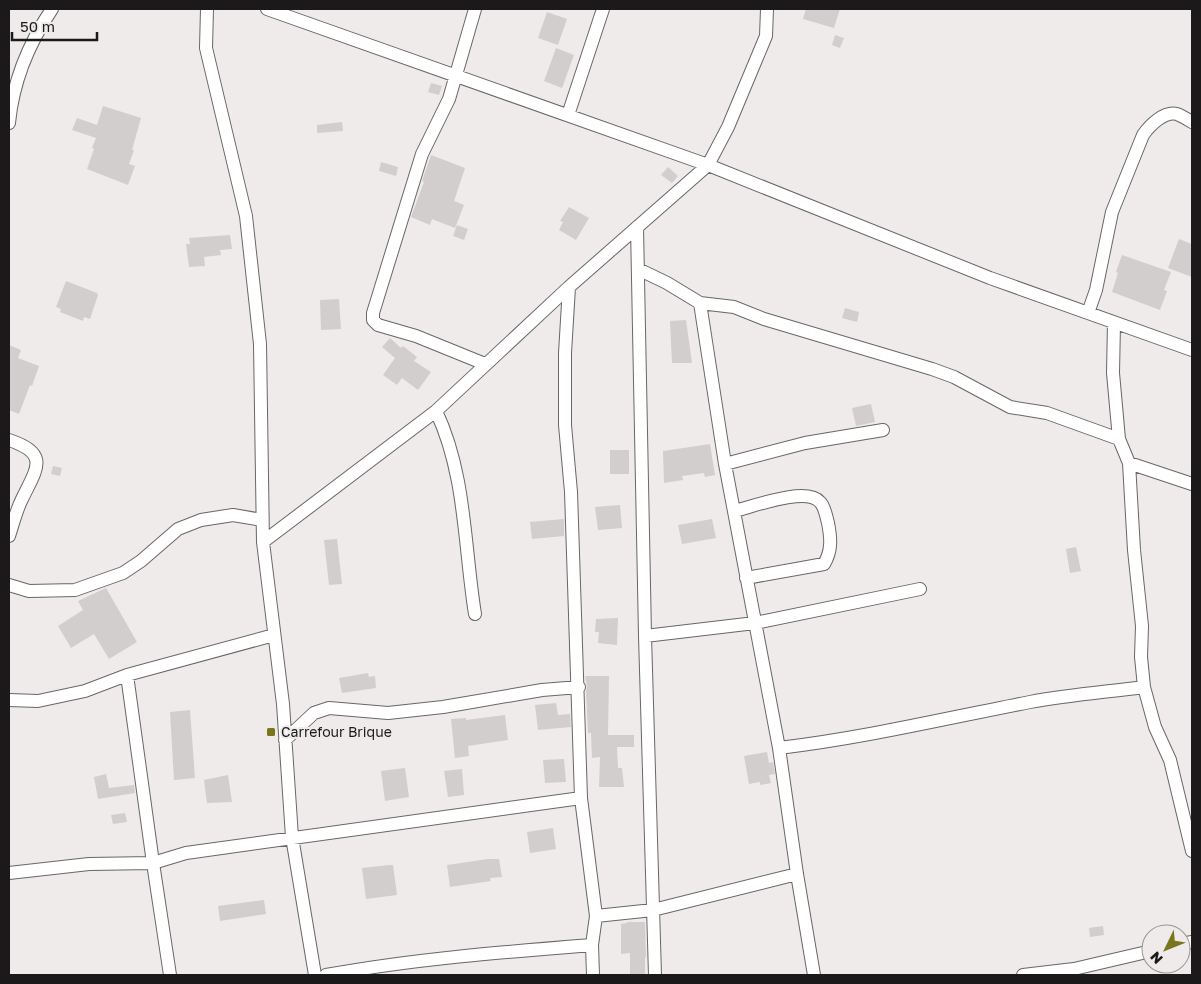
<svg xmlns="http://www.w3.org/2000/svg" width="1201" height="984" viewBox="0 0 1201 984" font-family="'Golos Text',sans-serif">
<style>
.building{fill:#d2cecd}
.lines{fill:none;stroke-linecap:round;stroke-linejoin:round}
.minor-casing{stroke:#6a6666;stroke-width:14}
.minor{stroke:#fff;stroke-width:12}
.poi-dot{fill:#79761b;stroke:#efebeb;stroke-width:2}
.labels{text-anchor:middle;stroke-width:4;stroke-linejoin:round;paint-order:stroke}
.poi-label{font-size:14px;fill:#1b1919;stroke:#efebeb;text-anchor:start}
</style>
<rect width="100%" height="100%" fill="#efebeb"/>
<path class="building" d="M806 9H840L834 28 803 19Z
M547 12 567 19 558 45 538 38Z
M835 35 844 38 840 48 832 45Z
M556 48 574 55 562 88 544 81Z
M431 83 442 86 439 95 428 92Z
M103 106 141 118 132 150H134L129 164 135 166 128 185 87 169 94 149 92 148 96 138 72 130 77 118 97 125Z
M342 122 343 131 317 133V125Z
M431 155 465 168 454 201 464 205 455 228 432 219 430 225 411 217 424 182 422 181Z
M381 162 398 167 396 176 379 171Z
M668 167 678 176 672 183 661 175Z
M569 207 589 218 576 240 559 230 563 222 560 221Z
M457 225 468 229 464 240 453 236Z
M230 235 232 249 220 250 221 255 204 257 205 266 189 267 186 244H190L189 238Z
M1179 239 1192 244V277L1168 268Z
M1122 255 1171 272 1164 290 1167 291 1160 310 1112 292 1118 273 1116 272Z
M66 281 97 293 98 295 90 319 84 317 83 321 60 312 61 309 56 307Z
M339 299 341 329 321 330 320 300Z
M845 308 859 312 857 322 842 318Z
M686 320 692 363H672L670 321Z
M390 338 401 348 403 346 417 357 414 361 431 372 418 390 402 378 397 385 383 375 395 358 382 347Z
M9 345 21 350 18 358 39 366 32 386 30 385 19 414 9 410Z
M871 404 875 422 856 426 852 408Z
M710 444 715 475 705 477 704 473 682 476 683 480 664 483 663 451Z
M610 450H629V474H610Z
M53 466 62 468 60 476 51 474Z
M620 505 622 528 598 530 595 507Z
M564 519V536L532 539 530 522Z
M712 519 716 538 682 544 678 525Z
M337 539 342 584 329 585 324 540Z
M1076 547 1081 571 1070 573 1066 549Z
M106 588 137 642 109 659 94 634 71 648 58 626 83 610 78 601Z
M618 618 617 645 598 643 599 632H595L596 619Z
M368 673 369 677 375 676 376 688 342 693 339 678Z
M585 676H609L608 735H634V747H617L618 768H622L624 787H599L600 757 592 758 591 733H588L586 691 587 687Z
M556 703 558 715 570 714 571 727 538 730 535 705Z
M190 710 195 778 174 780 170 712Z
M505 715 508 740 468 746 469 756 455 758 451 719 466 718V720Z
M767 752 769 763 773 762 775 774 769 775 771 783 760 785V782L749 784 744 756Z
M564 759 566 782 545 783 543 760Z
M405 768 409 797 385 801 381 771Z
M462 769 464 795 448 797 444 771Z
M106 774 109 788 134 785 135 793 98 799 94 777Z
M228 775 232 802 207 803 204 780Z
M125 813 127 822 113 824 111 815Z
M553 828 556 849 530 853 527 832Z
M488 859H499L502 877 490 878 491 881 450 887 447 865Z
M389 865H393L397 895 366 899 362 868Z
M264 900 266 914 220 921 218 906Z
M627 922H645L646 957H645V975H630V953L621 954V924L627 923Z
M1103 926 1104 935 1090 937 1089 928Z"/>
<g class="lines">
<g class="minor-casing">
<path id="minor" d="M207 9 206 48 246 216 260 344 263 542 283 704 292 837 315 975
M267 9 708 165 990 278 1192 350
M475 9 449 99 422 154 373 313V320L378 325 416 336 485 364
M568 115 603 9
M9 123C13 81 29 43 52 9
M637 227 645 636 655 975
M638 269 667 283 700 303 734 307 764 319 932 369 954 377 1010 407 1047 413 1119 439
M569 287 565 353V425L571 492 581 798 596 916 592 945 593 975
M700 303 725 464 779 748 797 874 814 975
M1088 313 1096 290 1112 212 1143 135C1150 125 1164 111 1177 114 1182 116 1187 119 1192 122
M1114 323 1113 373 1119 439 1129 463 1134 550 1142 626 1141 657 1144 687 1155 727 1170 760 1192 851
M436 411C466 474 464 546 475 614
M9 440C50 454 37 468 22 499 16 511 13 524 9 536
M1129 463 1192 484
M725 464 805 443 883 430
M734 511C752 507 806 486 820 502 825 507 826 516 828 523 831 538 832 551 824 564L746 578
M263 542 436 411 569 287 708 165 728 127 766 36 767 9
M9 585 29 591 75 590 123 573 141 561 178 529 201 520 233 515 262 520
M645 636 755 623 920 589
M127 675 153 863 170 975
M9 700 38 701 85 691 127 675 274 635
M285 740 314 713 329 708 388 713 443 707 542 690 579 687
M779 748C864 738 947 718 1030 702 1068 695 1106 692 1144 687
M9 873 89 864 153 863 186 853 581 798
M596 916 653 910 797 874
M1181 944 1192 942
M326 975C414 959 503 952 592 945
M1023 975 1074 969 1151 951"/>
</g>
<use href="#minor" class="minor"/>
</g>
<rect class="poi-dot" x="266" y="727" width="10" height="10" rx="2.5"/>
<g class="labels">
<g class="poi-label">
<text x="281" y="737">Carrefour Brique</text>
</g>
</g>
<rect width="1201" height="984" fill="none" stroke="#1b1919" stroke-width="20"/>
<g transform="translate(1166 949) rotate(227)"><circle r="24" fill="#efebeb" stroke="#9a9797"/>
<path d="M0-4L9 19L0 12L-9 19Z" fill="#79761b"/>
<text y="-8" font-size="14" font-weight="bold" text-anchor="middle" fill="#1b1919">N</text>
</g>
<path d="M12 32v8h85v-8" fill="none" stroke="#1b1919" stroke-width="2.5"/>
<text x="20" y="32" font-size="15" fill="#1b1919" stroke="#efebeb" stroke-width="4" paint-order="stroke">50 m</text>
</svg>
